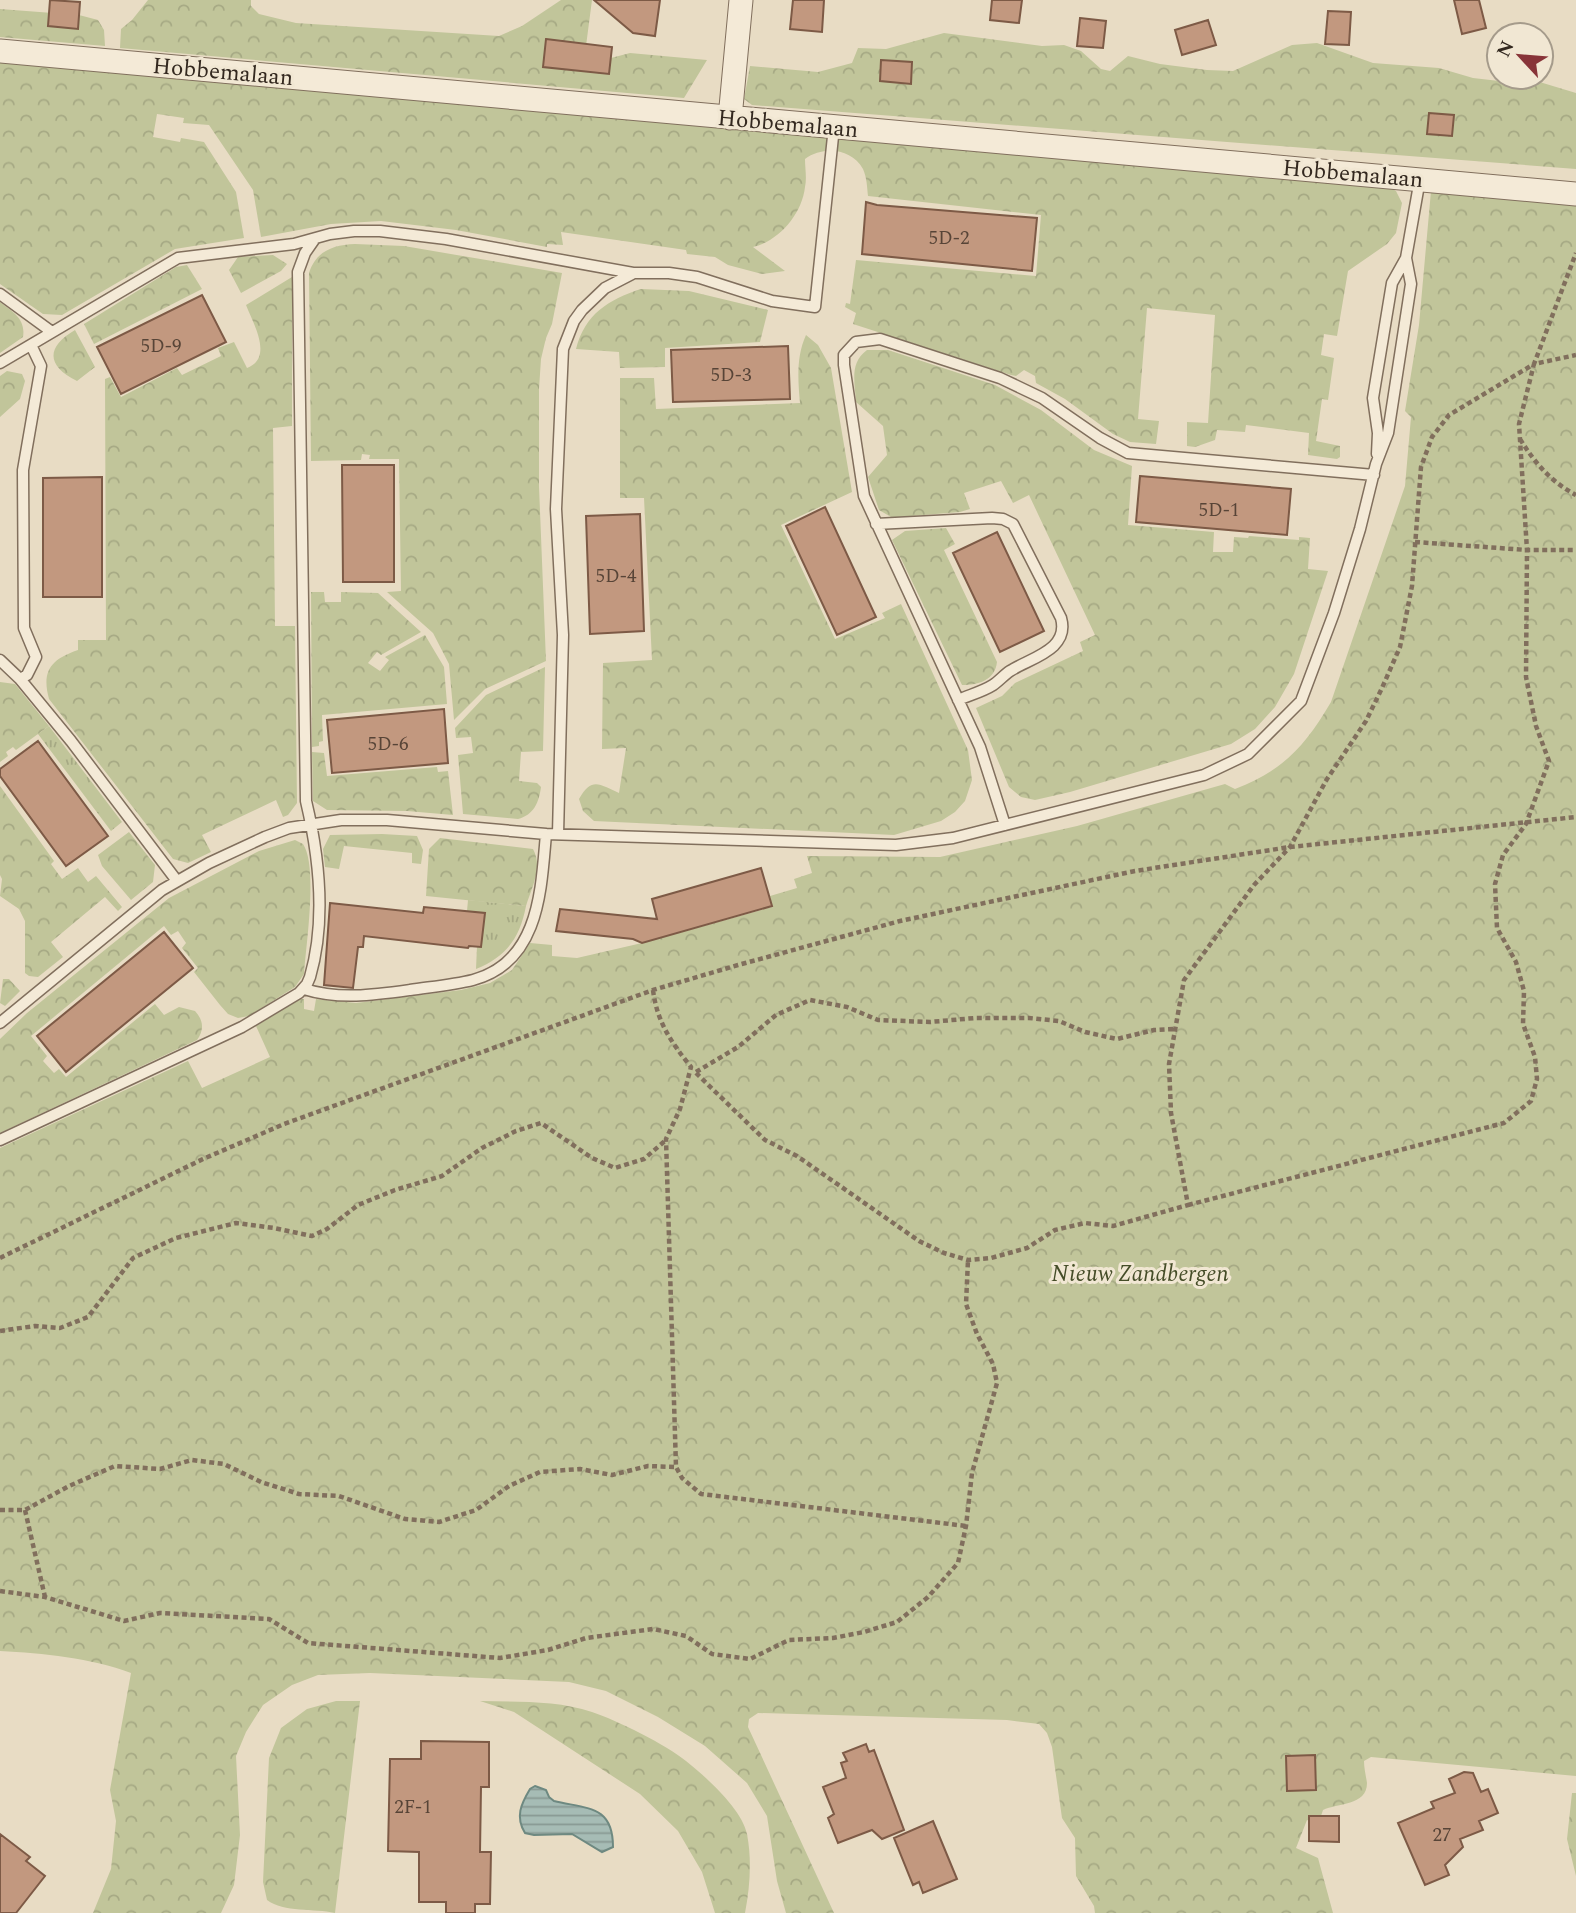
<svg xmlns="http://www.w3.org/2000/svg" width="1576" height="1913" viewBox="0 0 1576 1913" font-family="Spectral,serif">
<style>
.grass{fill:url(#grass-tufts)}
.forest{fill:url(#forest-crowns)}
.water{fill:url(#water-rules);stroke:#6e8981;stroke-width:2}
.building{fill:#c2987f;stroke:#7d5a46;stroke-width:2}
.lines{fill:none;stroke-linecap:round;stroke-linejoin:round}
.service-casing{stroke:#816f5d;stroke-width:13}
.minor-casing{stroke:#816f5d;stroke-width:25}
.path{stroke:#816f5d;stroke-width:4.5;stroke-dasharray:5 3.5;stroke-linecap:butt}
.service{stroke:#f4ead7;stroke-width:10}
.minor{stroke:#f4ead7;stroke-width:23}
.labels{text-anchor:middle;stroke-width:6;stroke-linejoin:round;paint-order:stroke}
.number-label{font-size:19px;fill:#574437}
.street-label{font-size:23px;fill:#33281f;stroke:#f1e7d3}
.park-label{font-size:23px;font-style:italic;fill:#454d28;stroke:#f1e7d3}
</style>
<defs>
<pattern id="grass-tufts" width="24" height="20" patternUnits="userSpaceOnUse" patternTransform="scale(1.75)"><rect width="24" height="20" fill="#c1c59a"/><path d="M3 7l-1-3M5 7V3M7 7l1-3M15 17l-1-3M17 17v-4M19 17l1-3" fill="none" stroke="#a6a984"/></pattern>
<pattern id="forest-crowns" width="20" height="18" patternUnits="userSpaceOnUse" patternTransform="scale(1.75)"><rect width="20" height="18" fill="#c1c59a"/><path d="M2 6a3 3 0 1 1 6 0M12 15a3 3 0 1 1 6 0" fill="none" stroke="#a6a984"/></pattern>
<pattern id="water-rules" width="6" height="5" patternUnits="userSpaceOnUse" patternTransform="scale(1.75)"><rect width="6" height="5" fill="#a6bcb5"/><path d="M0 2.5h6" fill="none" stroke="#889993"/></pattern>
</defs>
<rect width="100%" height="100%" fill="#e8dcc4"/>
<path class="grass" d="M49 726 122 822 111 831 38 734Z
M468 900 526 906C520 938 506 957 476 969L477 946H481L485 914 467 911Z"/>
<path class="forest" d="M148 0H251V6L259 14 296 23 499 36 522 26 561 0H592L586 46 597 58H611L630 53 707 60 684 98 120 48 121 29 132 20Z
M0 9 79 15 98 20 104 30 105 46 0 37Z
M944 33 1042 46 1064 45 1081 51 1101 69 1110 71 1128 56 1160 64 1207 70 1233 71 1292 45 1317 43 1373 63 1439 68 1473 78 1499 81 1533 80 1576 93V169L752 105 744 99 750 66 818 72 852 63 858 48 886 49Z
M0 59 806 136 1389 187 1396 191 1402 203 1396 233 1387 244 1348 271 1337 336 1324 334 1321 355 1334 358 1328 400 1322 399 1316 441 1340 446V457L1337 459 1308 455 1309 433 1246 425 1245 432 1217 430 1215 440 1195 447 1187 446V422L1208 423 1215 315 1147 308 1138 419 1159 421 1156 444 1130 442 1113 434 1065 399 1036 383 1035 376 1024 370 1016 376 1011 375 853 324 856 313 845 307 846 303 850 304 856 260 1036 276 1041 215 868 196C867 187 867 178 863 169 851 148 823 146 805 159 805 168 807 178 805 187 802 214 779 241 753 247L785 271 762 274 728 265 715 257 687 254 686 250 561 232 563 245 547 244V247L456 230 381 221 331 224 261 237 253 190 209 125 183 123 184 118 157 114 153 137 180 142 181 138 204 142 236 192 244 238 175 249 62 315 43 314 0 284Z
M1431 191 1576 202V1776L1371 1757 1364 1761C1364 1768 1366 1776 1367 1783 1367 1806 1337 1803 1323 1810L1318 1825 1307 1820 1296 1848 1318 1858 1333 1913H1095L1094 1906 1076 1876 1075 1838 1062 1818 1052 1747 1047 1733 1039 1724 1007 1720 758 1713 749 1719 748 1727 834 1913H786L777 1881 767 1816 747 1783 705 1746 658 1717 606 1691 569 1682 370 1673 318 1675 292 1685 263 1705 246 1732 236 1756 240 1835 234 1885 221 1913H93L111 1869 116 1821 110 1790 131 1673C91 1658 43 1653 0 1651V1148L188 1061 202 1088 270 1057 256 1026 300 999H304V1009L314 1011 316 999 356 1003 461 990 490 983 512 970 530 943 552 945V956L577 958 642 943 772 907 770 896 797 888 794 879 812 873 807 856 940 857 1077 826 1225 784 1235 789C1284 770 1305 746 1331 702L1405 486 1411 417 1405 411 1419 325Z
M355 244 404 246 562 273 552 324 546 338 541 359 539 389V486L546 661 485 689 454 720 449 664 433 633 387 592 401 591 399 459H369L370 455 362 454 361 460 311 461 309 273C316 251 333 245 355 244Z
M273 255 287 264 281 271 241 293 229 270 238 257Z
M187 265 202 289 94 344 84 324 176 267Z
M292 277V426L273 428 275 626H295L297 803 288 815 283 817 276 800 202 835 211 852 188 863 173 859 49 699C41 670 52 659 78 650V640H106L105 379 110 377 121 397 177 368 182 375 221 356 218 348 234 342 247 368C274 358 253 323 246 305Z
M641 289 689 291 768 310 760 342 665 348V367L620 368 619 352 576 349C585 314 608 300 641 289Z
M0 302C13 312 26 319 23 337L0 353Z
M75 330 95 367 77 381C46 366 46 347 75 330Z
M806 335 818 345 831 368 852 492 781 525 835 639 885 618 882 613 901 604 968 750 972 780 965 801 955 812 941 821 894 835 594 821 583 811 579 799C592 776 600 785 619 793L626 748 602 749 603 663 652 660 644 498H620V378H654L656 409 800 403C798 380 796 357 806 335Z
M867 350H888L995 385 1041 410 1094 450 1132 466 1128 525 1214 532 1213 552H1233L1234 537 1248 538 1249 536 1299 540V537L1310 538 1308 569 1328 571 1294 674 1275 707 1255 729 1231 744 1070 792 1035 800 1021 797 1009 787 976 708 1002 696 1015 683 1083 651 1080 642 1095 635 1029 495 1013 503 1001 481 964 493 970 509 960 512 899 517H891L879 510 868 477 887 455 883 426 856 402C855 383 849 363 867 350Z
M7 371 22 374 25 381 20 399 0 417V376Z
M946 528 955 544 944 550 997 662C995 680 979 685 962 685L892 540 905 531Z
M311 592H324L325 602H341V592L378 593 421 632 381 655 377 652 368 663 380 671 389 660 385 657 425 635 444 667 447 704 322 715 323 741 319 742V746L312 747Z
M545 667 543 751 521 752 519 781 537 783 541 787C539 802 534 815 518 819L463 814 458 755 473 753 471 737 456 738 455 728 486 695Z
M0 682 15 684 49 726 16 750 13 747 6 752 8 756 0 762Z
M312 752 324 753 327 776 437 767 438 772 448 771 453 815 407 811 327 810 313 801Z
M0 786 54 861 51 864 62 879 78 868 88 882 96 876 122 907 118 911 105 897 51 942 63 957 38 977 29 976 25 973V921L19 909 0 896 2 879 0 875Z
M129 832 155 865 153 882 131 900 102 866 98 855Z
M382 834 417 836 423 850 421 864 412 863V853L344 846 339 869 325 867 323 849 330 835Z
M440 838 533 849C543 867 532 887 526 906L426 896 429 849Z
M295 840 303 844C318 866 306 945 304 974L295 987 249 1016 238 1018 228 1014 220 1005 194 972 198 968 182 948 186 943 178 931 171 935 164 926 31 1036 47 1056 43 1061 54 1073 59 1069 66 1077 155 1004 164 1015 179 1007 195 1011C204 1021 204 1030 197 1040L0 1133V1039L27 1013 169 898 259 851Z
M3 979H9L20 991 5 1006 0 1003Z
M336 1701H360L335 1913C314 1908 284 1913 267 1900L263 1882 269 1758 281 1728 307 1709Z
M480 1701C517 1702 557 1700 592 1712 616 1720 667 1745 686 1761 705 1776 742 1809 747 1834 752 1860 750 1887 745 1913H715L702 1872 678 1831 640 1794 514 1712Z
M1572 1793H1576V1876L1567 1839Z"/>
<path class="water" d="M535 1786 546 1790 549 1797 554 1801C587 1809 613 1805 613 1847L602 1852 572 1834 534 1835 525 1833C515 1817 521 1804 530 1789Z"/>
<path class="building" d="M50 0 80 2 78 29 48 26Z
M594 0H660L655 36 633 33Z
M793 0H824L822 32 790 29Z
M992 0H1022L1019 23 990 20Z
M1454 0H1479L1486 28 1462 34Z
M1328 11 1351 12 1349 45 1325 44Z
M1080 18 1106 21 1103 48 1077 46Z
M1208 20 1216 45 1182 55 1175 30Z
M546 39 612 47 609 74 543 67Z
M881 60 912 62 911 84 880 81Z
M1429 113 1454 115 1452 136 1427 134Z
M866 202 877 205 1037 218 1032 271 862 254Z
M202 295 226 342 121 394 97 347Z
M788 346 790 399 673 402 671 350Z
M342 465H394V582H343Z
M1140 476 1291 489 1287 535 1136 522Z
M102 477V597H43V478Z
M825 507 876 617 837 635 786 526Z
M640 514 644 631 590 634 586 516Z
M997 532 1044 631 1000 652 953 553Z
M444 709 448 763 332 773 327 720Z
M38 741 108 836 66 866 0 776V769Z
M761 868 772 906 642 943 633 939 556 931 560 909 657 919 652 899Z
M330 903 423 913 424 907 485 913 481 947 469 946 468 948 364 936 363 947H358L353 988 324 985Z
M164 932 193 968 66 1072 37 1036Z
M421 1741 489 1742V1787H481L480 1852H491L490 1904H475V1913H446V1902H419V1852L388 1851 390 1759H421Z
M866 1744 869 1752 874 1750 904 1830 882 1839 872 1830 838 1843 828 1818 834 1814 823 1787 846 1778 841 1763 847 1761 843 1753Z
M1315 1755 1316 1790 1287 1791 1286 1756Z
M1464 1772 1473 1773 1481 1792 1488 1789 1498 1813 1479 1821 1483 1830 1460 1839 1463 1847 1445 1865 1449 1875 1425 1885 1398 1823 1434 1808 1431 1802 1455 1793 1449 1779Z
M1309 1816H1339V1842L1309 1841Z
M933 1821 957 1879 923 1893 919 1882 913 1885 894 1838Z
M0 1834 30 1857 26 1861 45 1876 16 1913H0Z"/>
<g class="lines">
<g class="service-casing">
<path id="service" d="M0 294 52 332
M0 363 178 258 294 244 330 234 354 231H380L446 239 633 273H669L697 277 772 301 815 307 834 127
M1377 454 1378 433 1373 398 1392 283 1406 258 1420 179
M876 524 992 518 1003 519 1013 524 1061 618C1070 650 1030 658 1010 671 1004 675 999 681 993 685 982 692 969 695 958 700
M0 660 20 679 71 741 177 881
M20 679 27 675 36 657 24 628 23 470 41 366 31 345
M1005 825 980 747 864 496 844 365V355L856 342 880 339 1000 378 1042 398 1100 438 1128 453 1374 475
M558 834 563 635 556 509 563 349 574 321 582 310 605 288 632 274
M304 989C339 1000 374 995 410 990 430 987 453 985 473 980 540 962 541 889 546 834
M0 1023 162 890 209 863 265 837 289 828 341 820H387L546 834 896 845 953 838 1204 775 1248 754 1301 701 1334 613 1360 529 1376 464 1388 433 1411 284 1406 258
M0 1140 242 1027 299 993 307 984 310 977C326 922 319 856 306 801L298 272 305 253 314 240"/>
</g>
<g class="minor-casing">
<path id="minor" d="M0 51 1576 194
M730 118 741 0"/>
</g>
<path class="path" d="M1520 439C1535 463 1550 481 1576 495
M1415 542 1527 550H1576
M653 990C657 1022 671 1042 691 1067L680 1109 666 1139 676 1467 682 1478 701 1494 966 1526
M696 1072 738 1047 776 1015 810 1000 847 1007 878 1020 930 1022 975 1018H1029L1059 1021 1085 1032 1117 1039 1154 1030 1174 1029
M696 1073 765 1140 797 1156 919 1241 944 1253 968 1260 991 1258 1027 1248 1055 1230 1085 1223 1113 1226 1188 1205 1171 1113 1169 1064 1184 980 1254 885 1290 847 1327 779 1366 721 1382 688 1400 647 1412 586 1421 467 1432 437 1449 415 1534 364 1576 253
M1188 1205 1504 1123 1531 1101 1537 1079 1535 1057 1523 1024 1524 991 1516 962 1497 928 1495 884 1503 855 1526 824 1549 761 1536 726 1526 677 1527 550 1519 424 1534 364 1576 355
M0 1258 203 1159 284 1124 653 990 738 965 900 921 1135 871 1290 847 1576 817
M0 1331 35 1326 60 1328 88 1317 133 1258 176 1238 236 1223 274 1228 312 1236 327 1229 358 1205 395 1190 442 1176 482 1148 516 1131 541 1123 592 1158 615 1168 644 1159 666 1140
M0 1510H25L69 1486 115 1466 160 1469 192 1460 224 1464 261 1482 299 1494 339 1496 405 1519 439 1522 476 1510 509 1486 540 1472 580 1469 612 1475 648 1466 676 1467
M25 1510 45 1597
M0 1591 45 1597 124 1621 160 1613 269 1619 308 1643 500 1658 548 1650 586 1638 653 1629 686 1636 712 1654 750 1659 789 1640 833 1638 864 1632 897 1622 928 1597 958 1563 966 1526 972 1473 997 1383 993 1364 977 1334 966 1304 968 1260"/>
<use href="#service" class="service"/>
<use href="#minor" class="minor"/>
</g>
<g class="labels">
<g class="number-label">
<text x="949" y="244">5D-2</text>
<text x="161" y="352">5D-9</text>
<text x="731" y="381">5D-3</text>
<text x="1219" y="516">5D-1</text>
<text x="616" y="582">5D-4</text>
<text x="388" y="750">5D-6</text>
<text x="413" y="1813">2F-1</text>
<text x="1442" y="1841">27</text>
</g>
<g class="street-label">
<text transform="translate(223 71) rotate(5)" y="8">Hobbemalaan</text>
<text transform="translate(788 123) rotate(5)" y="8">Hobbemalaan</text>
<text transform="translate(1353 173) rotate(5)" y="8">Hobbemalaan</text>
</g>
<g class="park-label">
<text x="1140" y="1281">Nieuw Zandbergen</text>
</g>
</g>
<g transform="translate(1520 56) rotate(296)"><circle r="33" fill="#f1e7d3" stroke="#a59b8b" stroke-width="2"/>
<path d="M0-5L12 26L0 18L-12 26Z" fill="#883438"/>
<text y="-10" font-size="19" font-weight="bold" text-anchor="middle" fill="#33281f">N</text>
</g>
</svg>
